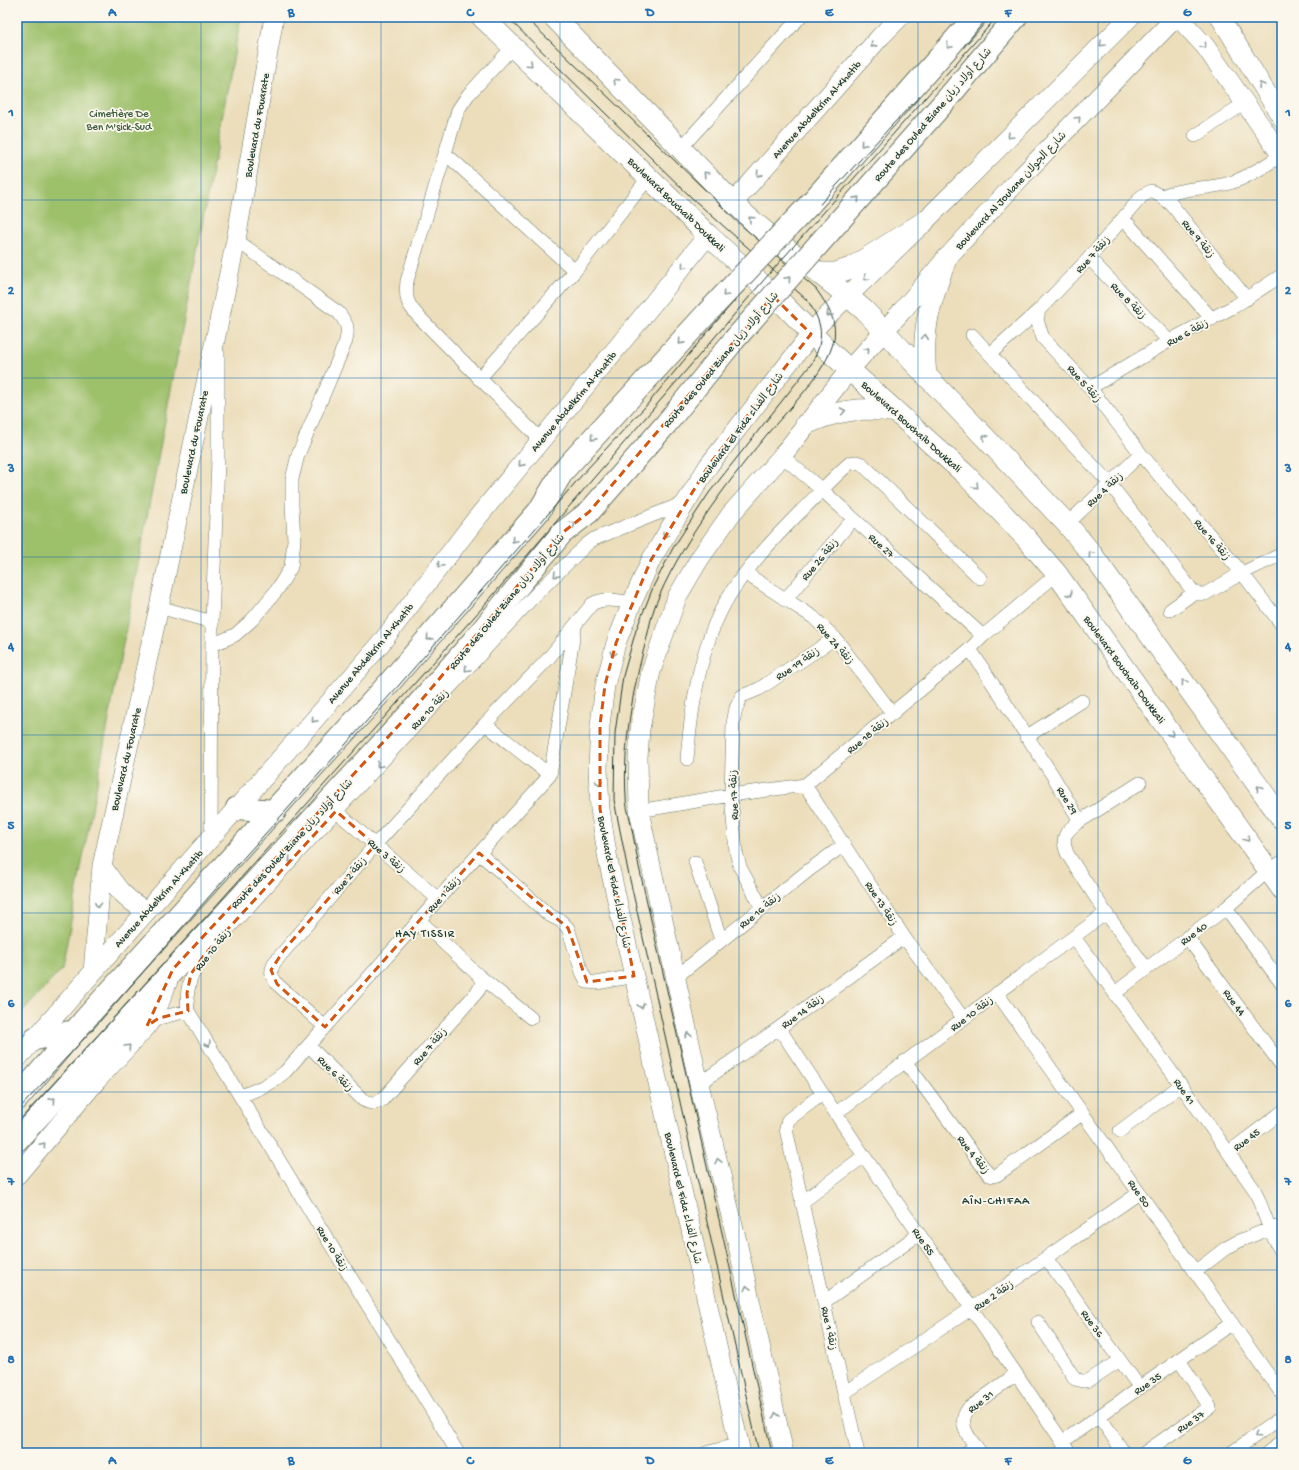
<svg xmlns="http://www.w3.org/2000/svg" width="1299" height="1470" viewBox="0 0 1299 1470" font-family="'Gochi Hand','Playpen Sans Arabic',sans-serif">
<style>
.green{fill:#9dc06a;stroke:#5e7e4f}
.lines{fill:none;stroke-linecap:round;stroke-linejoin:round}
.street-casing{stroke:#677563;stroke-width:14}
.secondary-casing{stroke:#677563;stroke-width:20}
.primary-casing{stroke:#677563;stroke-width:22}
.highway-casing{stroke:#677563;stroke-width:24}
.street{stroke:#fff;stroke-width:13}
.secondary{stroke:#fff;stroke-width:19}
.primary{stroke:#fff;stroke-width:21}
.highway{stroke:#fff;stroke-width:22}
.tram{stroke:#1f3d34;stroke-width:1}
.highway-bridge-casing{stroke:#677563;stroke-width:24;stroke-linecap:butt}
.highway-bridge{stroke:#fff;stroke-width:22}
.oneway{stroke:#8f9e9a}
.marked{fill:none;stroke:#d45610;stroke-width:3;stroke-dasharray:8 5;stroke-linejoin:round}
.grid{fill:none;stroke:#1f6fb2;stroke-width:1;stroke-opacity:0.55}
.labels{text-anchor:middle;stroke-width:3.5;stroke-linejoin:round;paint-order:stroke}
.street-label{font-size:11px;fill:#1f3d34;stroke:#fbf7ec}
.park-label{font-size:11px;fill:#3e5e42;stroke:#fbf7ec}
.neighbourhood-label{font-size:12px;letter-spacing:1px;fill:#1f3d34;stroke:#fbf7ec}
.neatline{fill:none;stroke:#1f6fb2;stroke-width:1.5}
.grid-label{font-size:13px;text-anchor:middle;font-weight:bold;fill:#1f6fb2}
</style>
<rect width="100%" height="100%" fill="#fbf7ec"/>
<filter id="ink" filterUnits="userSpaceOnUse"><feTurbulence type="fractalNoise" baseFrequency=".025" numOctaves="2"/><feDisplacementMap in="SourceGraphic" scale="8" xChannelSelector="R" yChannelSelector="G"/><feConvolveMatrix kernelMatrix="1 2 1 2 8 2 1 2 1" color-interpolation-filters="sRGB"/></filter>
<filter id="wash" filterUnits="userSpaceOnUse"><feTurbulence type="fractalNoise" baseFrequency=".012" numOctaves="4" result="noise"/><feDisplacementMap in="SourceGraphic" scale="16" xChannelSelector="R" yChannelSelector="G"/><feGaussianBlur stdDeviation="0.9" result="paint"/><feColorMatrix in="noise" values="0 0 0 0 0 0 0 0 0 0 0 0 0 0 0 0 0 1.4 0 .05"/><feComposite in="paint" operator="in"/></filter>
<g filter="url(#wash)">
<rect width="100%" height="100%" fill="#ecdebb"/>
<path class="green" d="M17 17H241L62 969 17 1018Z"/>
</g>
<g filter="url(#ink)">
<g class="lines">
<g class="street-casing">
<path id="street" d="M513 47 468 95 458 110 407 281C405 299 407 304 419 317L541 440
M1195 136 1245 103
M681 148 800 17
M446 154 575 271 649 177
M1161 196C1183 188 1204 189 1226 184 1246 179 1264 166 1282 155
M1123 218 1212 319
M1089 258 1169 341
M1039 310 1037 320 1043 338 1090 388 1141 454 1242 573 1282 625
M972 335 1110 484 1192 590 1198 594H1205L1242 573 1282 554
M990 354 1039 310 1089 258 1142 196 1151 191 1161 196 1172 205 1247 299
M479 379 575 271
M1090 388 1169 341 1235 306 1282 275
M782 456 822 490 983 636
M1067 524 1141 454
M745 573 813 617 835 638 893 714
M785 600 853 519
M159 607 212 622
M1170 610 1195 592
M212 645 235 635 252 620 277 590 291 567 294 540 292 505V479L298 455 346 341C349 327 347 324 339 313L236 240
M970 649 1053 776 1080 821C1065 831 1060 838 1068 855L1106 913 1146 968
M1026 737 1082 701
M687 759C692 701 701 637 734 588 754 559 778 534 802 510 818 495 833 477 850 463L856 462 862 464 980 578
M550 775 575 627
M805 785 904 937 963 1018
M336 811 438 899
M639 811 731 795 805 785 970 649 983 636 1057 574
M1080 821 1140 783
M211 839 212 622 218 459V354
M479 853 549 915 561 921 568 928 582 972 587 982 597 983 634 976
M695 862 721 940
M762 908 740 867 736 852 731 795 733 723 736 708 742 696 759 689 835 638
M1226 908 1282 984
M419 920 478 975 531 1018
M1074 937 1181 1085 1254 1189C1264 1210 1269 1233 1282 1253
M1187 937 1282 1066
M676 977 809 870 844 845
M997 993 1282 1394
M1115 993 1226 908 1269 870 1282 862
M149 1025 159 1018 188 1011
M325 1027 277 984C271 976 270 972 274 963L375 845 485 724 548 659 592 604C604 597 619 601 632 603
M779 1028 864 1156 972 1309 1070 1453
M309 1046 363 1100C371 1104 375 1104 382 1100L478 991C482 985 483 981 478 975
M905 1061 989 1175 993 1176 997 1175 1083 1113
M699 1084 779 1028 904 937
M822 1094 788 1120 786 1129 844 1393 858 1453
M240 1096C257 1090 271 1084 285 1072L438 899 550 775 485 724
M836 1113 1106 913
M1120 1131 1181 1085
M1229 1152 1282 1112
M801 1203 864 1156
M1046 1258 1140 1388
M1195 1272 1226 1248 1241 1240 1282 1224
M824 1302 919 1234
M1038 1322 1075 1379 1082 1381H1088L1120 1360
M844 1393 1007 1285 1139 1193
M1099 1416 1124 1453
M1062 1442 1232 1323
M458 1453 188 1011C185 986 191 974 205 954L535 595 587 544 594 539 686 502
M706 1453 739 1444
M966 1453 976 1446
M981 1453C971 1440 956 1425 968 1409L1016 1374
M1144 1453 1210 1407 1179 1360
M1231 1453 1282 1417
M1267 1453 1282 1442"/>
</g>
<g class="secondary-casing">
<path id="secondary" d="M1178 17 1205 46 1282 156
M1220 17 1282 118
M733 203 881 36 900 17
M102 866C115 886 125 900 147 911
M93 972 102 866 159 607 236 240 274 17
M17 1059 378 647 473 523 634 327 708 235
M17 1175 97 1080 147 1026 157 1009 169 978
M741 1453 608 860 600 809 598 768 600 725 605 685 616 643 632 603 651 560 670 528 709 465 820 323 924 222 1130 17
M784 1453 736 1237 699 1084 639 811 638 758 640 729 651 671 677 597 700 558 731 514 782 456 850 369 902 311 946 259 1022 176 1176 17"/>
</g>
<g class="primary-casing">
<path id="primary" d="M482 17 708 235 783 304 830 352 966 475 1026 538 1057 574 1282 889
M554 17 742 212C781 247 826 276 865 311L1067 524 1091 553 1282 819
M820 273H836L851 268 924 222
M926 376C921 328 930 303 946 259
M806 424C836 410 864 406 896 412"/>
</g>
<g class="highway-casing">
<path id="highway" d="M809 205 975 17
M832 229 946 100 1016 17
M237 808 275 811
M35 1039 75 1031
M17 1099 86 1018 390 682 539 511 563 471 707 313
M17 1140 413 710 474 640 562 533 589 512 666 424 734 340"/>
</g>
<use href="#street" class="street"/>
<use href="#secondary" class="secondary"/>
<use href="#primary" class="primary"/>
<use href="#highway" class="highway"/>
<path class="tram" d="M507 17 693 199 807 300C823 323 825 338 812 363L709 493 673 548 654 585 636 630 623 676 615 733 614 800 628 871 759 1453
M525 17 749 232 816 289C827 305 837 319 834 339 828 372 785 412 764 438 724 487 678 548 655 606 651 617 649 629 646 641 632 692 623 744 626 797 626 805 628 812 630 819 633 835 636 851 639 867L772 1453
M963 47 988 17
M17 1111 93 1029 229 874 400 684 588 468 645 407 716 322 838 184 892 125 919 97
M17 1124 214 908 482 608 769 274 997 17"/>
<g class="highway-bridge-casing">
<path id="highway-bridge" d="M707 313 809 205
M734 340 832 229"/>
</g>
<use href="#highway-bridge" class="highway-bridge"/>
</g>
<defs><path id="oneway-chevron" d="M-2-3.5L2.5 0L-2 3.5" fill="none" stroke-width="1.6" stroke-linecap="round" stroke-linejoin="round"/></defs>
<g class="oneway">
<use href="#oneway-chevron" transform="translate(1102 44) rotate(135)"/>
<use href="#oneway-chevron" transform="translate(873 45) rotate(132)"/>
<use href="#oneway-chevron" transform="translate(949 46) rotate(131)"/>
<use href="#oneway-chevron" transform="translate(1204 46) rotate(51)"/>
<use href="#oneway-chevron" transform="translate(530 64) rotate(43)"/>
<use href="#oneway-chevron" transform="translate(616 81) rotate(-134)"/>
<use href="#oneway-chevron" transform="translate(1261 85) rotate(-121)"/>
<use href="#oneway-chevron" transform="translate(1078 119) rotate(-46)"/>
<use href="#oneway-chevron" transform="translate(1010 136) rotate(135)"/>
<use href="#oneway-chevron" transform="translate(863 144) rotate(131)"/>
<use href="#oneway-chevron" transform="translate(706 174) rotate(-134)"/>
<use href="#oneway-chevron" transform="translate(759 174) rotate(132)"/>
<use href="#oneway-chevron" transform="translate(857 199) rotate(-48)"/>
<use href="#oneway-chevron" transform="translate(751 219) rotate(-138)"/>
<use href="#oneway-chevron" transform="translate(684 266) rotate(129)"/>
<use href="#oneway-chevron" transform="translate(866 278) rotate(136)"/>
<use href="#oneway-chevron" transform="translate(788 279) rotate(-49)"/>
<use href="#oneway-chevron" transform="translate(725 294) rotate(133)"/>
<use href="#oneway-chevron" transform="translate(829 314) rotate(134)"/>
<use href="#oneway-chevron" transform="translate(925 337) rotate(-85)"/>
<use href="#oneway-chevron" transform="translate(681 342) rotate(132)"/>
<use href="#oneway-chevron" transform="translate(867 350) rotate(-49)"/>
<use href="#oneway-chevron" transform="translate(843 411) rotate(-11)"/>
<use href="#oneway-chevron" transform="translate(985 437) rotate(-134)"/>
<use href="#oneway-chevron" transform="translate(593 438) rotate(132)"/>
<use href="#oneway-chevron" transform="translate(521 464) rotate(129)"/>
<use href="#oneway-chevron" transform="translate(976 486) rotate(46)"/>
<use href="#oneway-chevron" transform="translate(573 524) rotate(-37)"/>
<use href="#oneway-chevron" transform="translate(665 535) rotate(121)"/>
<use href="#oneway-chevron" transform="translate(514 540) rotate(131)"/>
<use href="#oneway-chevron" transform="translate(1091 554) rotate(-127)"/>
<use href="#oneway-chevron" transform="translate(440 565) rotate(128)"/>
<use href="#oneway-chevron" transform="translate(556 575) rotate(135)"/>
<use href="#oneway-chevron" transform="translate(1070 594) rotate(54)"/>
<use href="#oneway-chevron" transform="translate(429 638) rotate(131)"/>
<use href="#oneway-chevron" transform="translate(613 654) rotate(105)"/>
<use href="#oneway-chevron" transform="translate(467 669) rotate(133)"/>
<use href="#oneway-chevron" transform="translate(1184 682) rotate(-126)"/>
<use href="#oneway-chevron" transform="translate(314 720) rotate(131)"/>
<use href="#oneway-chevron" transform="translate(1171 734) rotate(54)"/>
<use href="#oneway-chevron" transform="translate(379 765) rotate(133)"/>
<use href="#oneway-chevron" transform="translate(599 783) rotate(87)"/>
<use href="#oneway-chevron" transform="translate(1259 788) rotate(-126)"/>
<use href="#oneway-chevron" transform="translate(1247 839) rotate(54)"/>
<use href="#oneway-chevron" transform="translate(291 860) rotate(133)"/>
<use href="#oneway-chevron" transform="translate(98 905) rotate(95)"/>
<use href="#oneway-chevron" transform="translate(641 1006) rotate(77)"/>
<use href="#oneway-chevron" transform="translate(688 1035) rotate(-102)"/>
<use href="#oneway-chevron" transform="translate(208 1044) rotate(59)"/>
<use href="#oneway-chevron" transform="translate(128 1047) rotate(-47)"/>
<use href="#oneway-chevron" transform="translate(53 1100) rotate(-48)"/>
<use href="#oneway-chevron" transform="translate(43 1145) rotate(-49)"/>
<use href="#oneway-chevron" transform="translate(718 1161) rotate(-103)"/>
<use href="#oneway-chevron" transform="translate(747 1288) rotate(-103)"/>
<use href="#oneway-chevron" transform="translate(776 1415) rotate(-103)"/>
<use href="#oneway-chevron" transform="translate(1257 1435) rotate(145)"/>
</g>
</g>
<path class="marked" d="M773 296 811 334 709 465 651 560 616 643 605 685 600 725V809L634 976 587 982 568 928 479 853 325 1027 277 984 271 970 284 950 375 845 336 811 205 954 191 974 187 993 188 1011 159 1018 147 1026 173 969 413 710 562 533 589 512Z"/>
<path class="grid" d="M201 17V1453M381 17V1453M560 17V1453M739 17V1453M918 17V1453M1098 17V1453M17 200H1282M17 378H1282M17 557H1282M17 735H1282M17 913H1282M17 1092H1282M17 1270H1282"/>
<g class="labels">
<g class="street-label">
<text transform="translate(816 109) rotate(-48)" y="4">Avenue Abdelkrim Al-Khatib</text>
<text transform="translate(932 114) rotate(-49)" y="4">Route des Ouled Ziane شارع أولاد زيان</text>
<text transform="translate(256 125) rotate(-80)" y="4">Boulevard du Fouarate</text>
<text transform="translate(1010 190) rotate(-47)" y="4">Boulevard Al Joulane شارع الجولان</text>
<text transform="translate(677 204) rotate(44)" y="4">Boulevard Bouchaib Doukkali</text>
<text transform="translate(1199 238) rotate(51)" y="4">Rue 9 زنقة</text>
<text transform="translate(1092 254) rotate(-48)" y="4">Rue 7 زنقة</text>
<text transform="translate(1129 300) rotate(46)" y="4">Rue 8 زنقة</text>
<text transform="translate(1187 332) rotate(-28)" y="4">Rue 6 زنقة</text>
<text transform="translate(720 359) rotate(-50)" y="4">Route des Ouled Ziane شارع أولاد زيان</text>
<text transform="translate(1085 383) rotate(49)" y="4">Rue 5 زنقة</text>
<text transform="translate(573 401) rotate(-50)" y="4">Avenue Abdelkrim Al-Khatib</text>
<text transform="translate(912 426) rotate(42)" y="4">Boulevard Bouchaib Doukkali</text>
<text transform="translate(740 427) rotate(-53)" y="4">Boulevard El Fida شارع الفداء</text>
<text transform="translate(193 442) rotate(-78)" y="4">Boulevard du Fouarate</text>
<text transform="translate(1104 489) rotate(-43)" y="4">Rue 4 زنقة</text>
<text transform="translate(1213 539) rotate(50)" y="4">Rue 16 زنقة</text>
<text transform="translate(882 545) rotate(42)" y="4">Rue 27</text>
<text transform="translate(819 559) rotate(-50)" y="4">Rue 26 زنقة</text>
<text transform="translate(506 601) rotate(-50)" y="4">Route des Ouled Ziane شارع أولاد زيان</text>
<text transform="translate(836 643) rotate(49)" y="4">Rue 24 زنقة</text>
<text transform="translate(370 653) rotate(-50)" y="4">Avenue Abdelkrim Al-Khatib</text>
<text transform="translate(797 663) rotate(-34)" y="4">Rue 19 زنقة</text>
<text transform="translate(1125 669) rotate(54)" y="4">Boulevard Bouchaib Doukkali</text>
<text transform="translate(429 709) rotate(-47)" y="4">Rue 10 زنقة</text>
<text transform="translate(867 735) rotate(-39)" y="4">Rue 18 زنقة</text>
<text transform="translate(125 759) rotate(-77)" y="4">Boulevard du Fouarate</text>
<text transform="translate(733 795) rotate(-92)" y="4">Rue 17 زنقة</text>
<text transform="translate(1068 800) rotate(59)" y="4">Rue 29</text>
<text transform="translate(291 843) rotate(-47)" y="4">Route des Ouled Ziane شارع أولاد زيان</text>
<text transform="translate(387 855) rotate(41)" y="4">Rue 3 زنقة</text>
<text transform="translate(349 875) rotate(-49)" y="4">Rue 2 زنقة</text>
<text transform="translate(615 882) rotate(79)" y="4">Boulevard El Fida شارع الفداء</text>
<text transform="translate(443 894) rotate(-48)" y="4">Rue 1 زنقة</text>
<text transform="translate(158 898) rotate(-48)" y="4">Avenue Abdelkrim Al-Khatib</text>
<text transform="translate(882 903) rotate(57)" y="4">Rue 13 زنقة</text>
<text transform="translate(759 910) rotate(-39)" y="4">Rue 16 زنقة</text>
<text transform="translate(1193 933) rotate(-37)" y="4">Rue 40</text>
<text transform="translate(212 949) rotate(-51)" y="4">Rue 10 زنقة</text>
<text transform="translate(1235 1002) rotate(54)" y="4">Rue 44</text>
<text transform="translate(802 1011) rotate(-36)" y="4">Rue 14 زنقة</text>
<text transform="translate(971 1013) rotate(-37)" y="4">Rue 10 زنقة</text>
<text transform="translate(429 1046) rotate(-49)" y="4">Rue 7 زنقة</text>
<text transform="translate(336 1073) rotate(45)" y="4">Rue 6 زنقة</text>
<text transform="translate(1185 1091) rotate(55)" y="4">Rue 41</text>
<text transform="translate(1246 1139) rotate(-37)" y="4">Rue 45</text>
<text transform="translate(974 1154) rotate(52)" y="4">Rue 4 زنقة</text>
<text transform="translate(1140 1193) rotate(55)" y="4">Rue 50</text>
<text transform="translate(684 1198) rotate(77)" y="4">Boulevard El Fida شارع الفداء</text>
<text transform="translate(924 1241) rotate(55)" y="4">Rue 55</text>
<text transform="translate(333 1248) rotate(59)" y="4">Rue 10 زنقة</text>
<text transform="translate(993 1295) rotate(-34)" y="4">Rue 2 زنقة</text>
<text transform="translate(1093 1323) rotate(54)" y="4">Rue 36</text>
<text transform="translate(830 1328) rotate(78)" y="4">Rue 1 زنقة</text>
<text transform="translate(1147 1383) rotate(-35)" y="4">Rue 35</text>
<text transform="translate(980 1401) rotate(-38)" y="4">Rue 31</text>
<text transform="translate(1190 1421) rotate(-35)" y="4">Rue 37</text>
</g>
<g class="park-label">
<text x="119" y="117">Cimetière De<tspan x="119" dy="13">Ben M'sick-Sud</tspan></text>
</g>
<g class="neighbourhood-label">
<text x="425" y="937">HAY TISSIR</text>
<text x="996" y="1204">AÎN-CHIFAA</text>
</g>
</g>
<rect width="1299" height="1470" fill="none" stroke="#fbf7ec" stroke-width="44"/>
<rect x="22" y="22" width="1255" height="1426" class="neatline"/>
<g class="grid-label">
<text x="112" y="16">A</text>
<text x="291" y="16">B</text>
<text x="470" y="16">C</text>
<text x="650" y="16">D</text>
<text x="829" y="16">E</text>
<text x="1008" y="16">F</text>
<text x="1187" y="16">G</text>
<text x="11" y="116">1</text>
<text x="1288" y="116">1</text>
<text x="11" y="294">2</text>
<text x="1288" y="294">2</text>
<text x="11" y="472">3</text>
<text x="1288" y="472">3</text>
<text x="11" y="650">4</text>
<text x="1288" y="650">4</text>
<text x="11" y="829">5</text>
<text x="1288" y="829">5</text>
<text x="11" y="1007">6</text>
<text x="1288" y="1007">6</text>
<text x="11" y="1185">7</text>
<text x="1288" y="1185">7</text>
<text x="11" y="1363">8</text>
<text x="1288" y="1363">8</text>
<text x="112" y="1464">A</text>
<text x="291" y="1464">B</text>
<text x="470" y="1464">C</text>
<text x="650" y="1464">D</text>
<text x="829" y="1464">E</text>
<text x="1008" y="1464">F</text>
<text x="1187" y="1464">G</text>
</g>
</svg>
